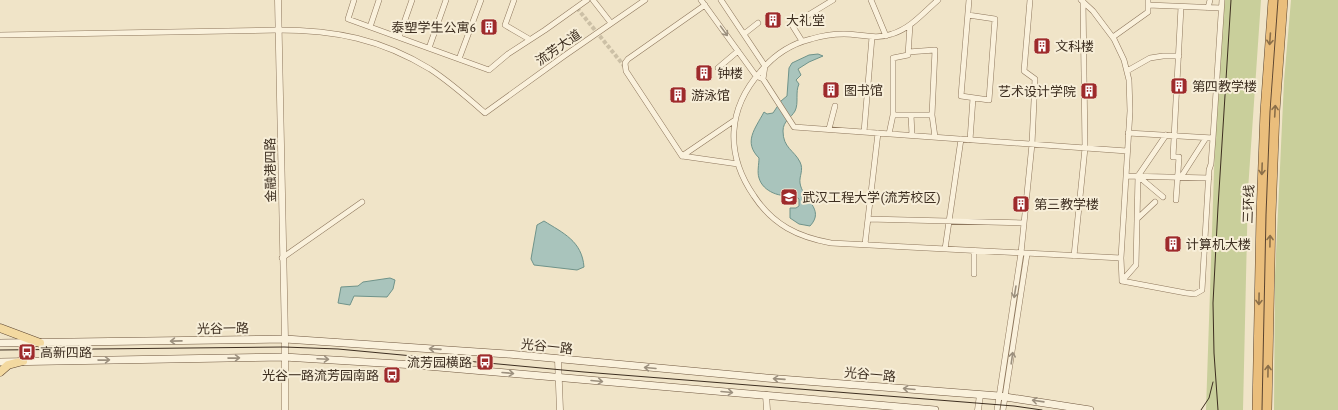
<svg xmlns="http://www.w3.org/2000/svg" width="1338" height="410" viewBox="0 0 1338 410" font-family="'Crimson Pro','Noto Sans SC',serif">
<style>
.green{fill:#c9cf9b}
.water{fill:#a9c4bc;stroke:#6f938a}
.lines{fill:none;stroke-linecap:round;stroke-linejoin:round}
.pedestrian-tunnel{stroke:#ccc0a6;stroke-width:4;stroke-dasharray:4 2;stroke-linecap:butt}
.minor-casing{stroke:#8d765c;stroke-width:6}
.tertiary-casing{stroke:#8d765c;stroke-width:7}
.secondary-casing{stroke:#6f573f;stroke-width:8}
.primary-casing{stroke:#5b4430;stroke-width:9}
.trunk-casing{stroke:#5b4430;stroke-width:10}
.minor{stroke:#faf1dc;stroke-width:5}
.tertiary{stroke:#faf1dc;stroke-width:6}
.secondary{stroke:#faf1dc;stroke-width:7}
.primary{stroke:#f3d9a0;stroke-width:8}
.trunk{stroke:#eabe7c;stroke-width:9}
.tram{stroke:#3d2e20;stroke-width:1}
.oneway{stroke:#9c907e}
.oneway2{stroke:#8b6f49}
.labels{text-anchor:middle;stroke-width:4;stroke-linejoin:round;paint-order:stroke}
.poi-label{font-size:13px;fill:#3d2e20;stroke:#f7eed8;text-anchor:start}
.street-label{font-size:13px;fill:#3d2e20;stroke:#f7eed8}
</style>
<rect width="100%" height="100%" fill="#f0e4c8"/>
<path class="green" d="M1223 0H1261L1248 190 1243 410H1206L1215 142Z
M1291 0H1338V410H1274L1275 276 1284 81Z"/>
<path class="water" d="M818 54 823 56 809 62 798 69 801 75 796 80 799 84C795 92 799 103 795 111 791 118 783 121 783 131 783 148 794 150 800 162 804 170 799 176 800 183 802 199 826 209 810 226L799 224 790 218V208H796L799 206V199L794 195C781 198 763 192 759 178 757 172 759 164 759 158 743 142 755 129 764 112L767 114 773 113 781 101 787 96 789 68 792 63 809 55Z
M544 221C563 233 582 241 584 267L577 270 534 265 531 259 537 225Z
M390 278 395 280 393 289 387 297 354 296 350 305 338 303 341 287 358 286 363 282Z"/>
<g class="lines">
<path class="pedestrian-tunnel" d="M577 8 625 67"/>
<g class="minor-casing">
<path id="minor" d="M354 0 348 19 489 70 508 54 545 30 587 0
M514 0 505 25 529 39
M593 0 611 23
M701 0 756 76 763 79 794 127 1127 151
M721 0 765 66 763 79
M871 0 886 36
M938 0C923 13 911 28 892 34 876 40 860 34 844 34 833 34 821 36 811 39 791 44 774 55 761 71 727 109 725 154 754 196 773 225 798 237 831 243L1121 258 1130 111 1129 80 1124 60 1114 39 1093 11 1081 0
M705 5 628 59 625 63 626 71 682 156 738 164
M1148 5 1221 8
M1208 8 1210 0
M968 15 995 19 989 100 961 96 969 0
M370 27 379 0
M744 34 758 23
M0 35 278 30C335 30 381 39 430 69 450 82 468 98 485 113L564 56 645 0
M399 37 412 0
M1113 37 1148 12V0
M802 41 792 25 833 0
M429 48 446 0
M908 52 935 50 932 115 935 137
M459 59 481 0
M718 68 738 51
M1127 71 1150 58 1163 56H1179
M893 115H932
M911 115 912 135
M829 129 835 106
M864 132 872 37
M1128 133 1213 138
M889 134 893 115V58L908 55 910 25
M970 140 973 98
M682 156 735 120
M1126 176 1209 178
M1138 176 1163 197
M1181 177 1206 138
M1176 200 1179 157H1173L1181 7
M1138 218 1155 202
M868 219 1024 223
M865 244 878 133
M945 249 961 139
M974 251V274
M1074 256 1085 148 1083 1
M282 258 362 202
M1121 258 1122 281
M1122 281 1186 293 1195 294 1202 290 1209 170 1211 164 1213 138 1222 0
M1122 281 1136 265 1138 176 1166 135
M997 410 1021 253 1032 144 1035 79 1024 71 1030 0
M1003 410 1027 254"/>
</g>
<g class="tertiary-casing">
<path id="tertiary" d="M278 0 285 339V410
M558 360 560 410
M766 395 767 410
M978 410 980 395"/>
</g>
<g class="secondary-casing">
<path id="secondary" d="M0 343 285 339 507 354 766 378 999 396 1090 410
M0 362 284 357 415 365 935 410"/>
</g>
<g class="primary-casing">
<path id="primary" d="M0 328 40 343
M0 372 8 365 23 361"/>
</g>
<g class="trunk-casing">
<path id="trunk" d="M1257 410 1261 215 1265 112 1273 0
M1267 410 1271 215 1275 111 1283 0"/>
</g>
<use href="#minor" class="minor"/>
<use href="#tertiary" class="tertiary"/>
<use href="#secondary" class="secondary"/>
<use href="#primary" class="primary"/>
<use href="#trunk" class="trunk"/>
<path class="tram" d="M0 350 284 347 338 349 584 372 1014 406 1042 410
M1201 410 1209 398 1213 382
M1218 410 1214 353 1213 303 1218 207 1231 0"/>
</g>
<defs><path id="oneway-shaft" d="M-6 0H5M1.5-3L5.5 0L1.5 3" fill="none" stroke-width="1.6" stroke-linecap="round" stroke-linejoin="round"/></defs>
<g class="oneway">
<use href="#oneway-shaft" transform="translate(724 31) rotate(54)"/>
<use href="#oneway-shaft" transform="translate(1015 292) rotate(99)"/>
<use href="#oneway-shaft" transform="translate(176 341) rotate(179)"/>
<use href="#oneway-shaft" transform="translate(435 349) rotate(-176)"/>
<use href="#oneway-shaft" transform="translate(234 358) rotate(-1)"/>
<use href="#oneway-shaft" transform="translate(1012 358) rotate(-82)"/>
<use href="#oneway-shaft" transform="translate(323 359) rotate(3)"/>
<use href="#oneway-shaft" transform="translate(104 360) rotate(-1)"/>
<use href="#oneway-shaft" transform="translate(650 368) rotate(-175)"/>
<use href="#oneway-shaft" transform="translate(508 373) rotate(5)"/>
<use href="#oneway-shaft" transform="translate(779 379) rotate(-176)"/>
<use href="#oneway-shaft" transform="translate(597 381) rotate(5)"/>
<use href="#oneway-shaft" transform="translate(909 389) rotate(-175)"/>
<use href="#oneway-shaft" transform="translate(727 392) rotate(5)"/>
<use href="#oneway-shaft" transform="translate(1038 401) rotate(-172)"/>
</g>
<g class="oneway2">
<use href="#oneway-shaft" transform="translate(1270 39) rotate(94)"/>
<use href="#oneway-shaft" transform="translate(1275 111) rotate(-87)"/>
<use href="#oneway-shaft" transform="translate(1262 169) rotate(92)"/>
<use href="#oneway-shaft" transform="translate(1270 241) rotate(-89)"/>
<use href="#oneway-shaft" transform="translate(1259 299) rotate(91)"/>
<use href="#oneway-shaft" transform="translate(1268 371) rotate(-89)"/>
</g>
<defs>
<g id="building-square" transform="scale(0.9)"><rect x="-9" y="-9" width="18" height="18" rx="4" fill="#9e2a2b" stroke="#f7eed8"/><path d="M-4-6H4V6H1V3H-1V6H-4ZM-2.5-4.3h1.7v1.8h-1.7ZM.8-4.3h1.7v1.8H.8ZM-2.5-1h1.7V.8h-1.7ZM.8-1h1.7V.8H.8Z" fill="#fff"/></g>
<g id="university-square" transform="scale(0.9)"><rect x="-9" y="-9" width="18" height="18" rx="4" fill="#9e2a2b" stroke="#f7eed8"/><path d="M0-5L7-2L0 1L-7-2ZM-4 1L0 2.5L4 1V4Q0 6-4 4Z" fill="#fff"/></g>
<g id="bus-square" transform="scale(0.9)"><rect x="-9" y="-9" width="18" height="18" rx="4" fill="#9e2a2b" stroke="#f7eed8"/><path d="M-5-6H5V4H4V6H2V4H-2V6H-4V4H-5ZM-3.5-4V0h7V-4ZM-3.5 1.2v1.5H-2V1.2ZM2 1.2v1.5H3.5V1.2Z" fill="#fff"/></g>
</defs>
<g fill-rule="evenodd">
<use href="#building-square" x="773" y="20"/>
<use href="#building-square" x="489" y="27"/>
<use href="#building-square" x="1042" y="46"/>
<use href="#building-square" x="704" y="73"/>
<use href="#building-square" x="1179" y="86"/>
<use href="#building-square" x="831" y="90"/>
<use href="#building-square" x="1089" y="91"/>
<use href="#building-square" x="678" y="95"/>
<use href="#university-square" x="789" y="197"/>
<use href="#building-square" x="1021" y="204"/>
<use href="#building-square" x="1173" y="244"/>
<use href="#bus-square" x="27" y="352"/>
<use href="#bus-square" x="485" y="362"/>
<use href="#bus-square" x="392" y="375"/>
</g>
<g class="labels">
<g class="poi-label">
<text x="786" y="25">大礼堂</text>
<text x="476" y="32" text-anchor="end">泰塑学生公寓6</text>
<text x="1055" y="51">文科楼</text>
<text x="717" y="78">钟楼</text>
<text x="1192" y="91">第四教学楼</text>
<text x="844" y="95">图书馆</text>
<text x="1076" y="96" text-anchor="end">艺术设计学院</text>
<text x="691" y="100">游泳馆</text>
<text x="802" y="202">武汉工程大学(流芳校区)</text>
<text x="1034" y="209">第三教学楼</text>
<text x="1186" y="249">计算机大楼</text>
<text x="40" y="357">高新四路</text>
<text x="472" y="367" text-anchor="end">流芳园横路</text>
<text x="379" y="380" text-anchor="end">光谷一路流芳园南路</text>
</g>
<g class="street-label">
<text transform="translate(558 47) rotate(-35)" y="5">流芳大道</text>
<text transform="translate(270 170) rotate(-91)" y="5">金融港四路</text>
<text transform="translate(1248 204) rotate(-88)" y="5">三环线</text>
<text transform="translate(223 328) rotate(-1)" y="5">光谷一路</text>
<text transform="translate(547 346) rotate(6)" y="5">光谷一路</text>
<text transform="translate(870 374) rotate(5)" y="5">光谷一路</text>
</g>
</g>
</svg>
